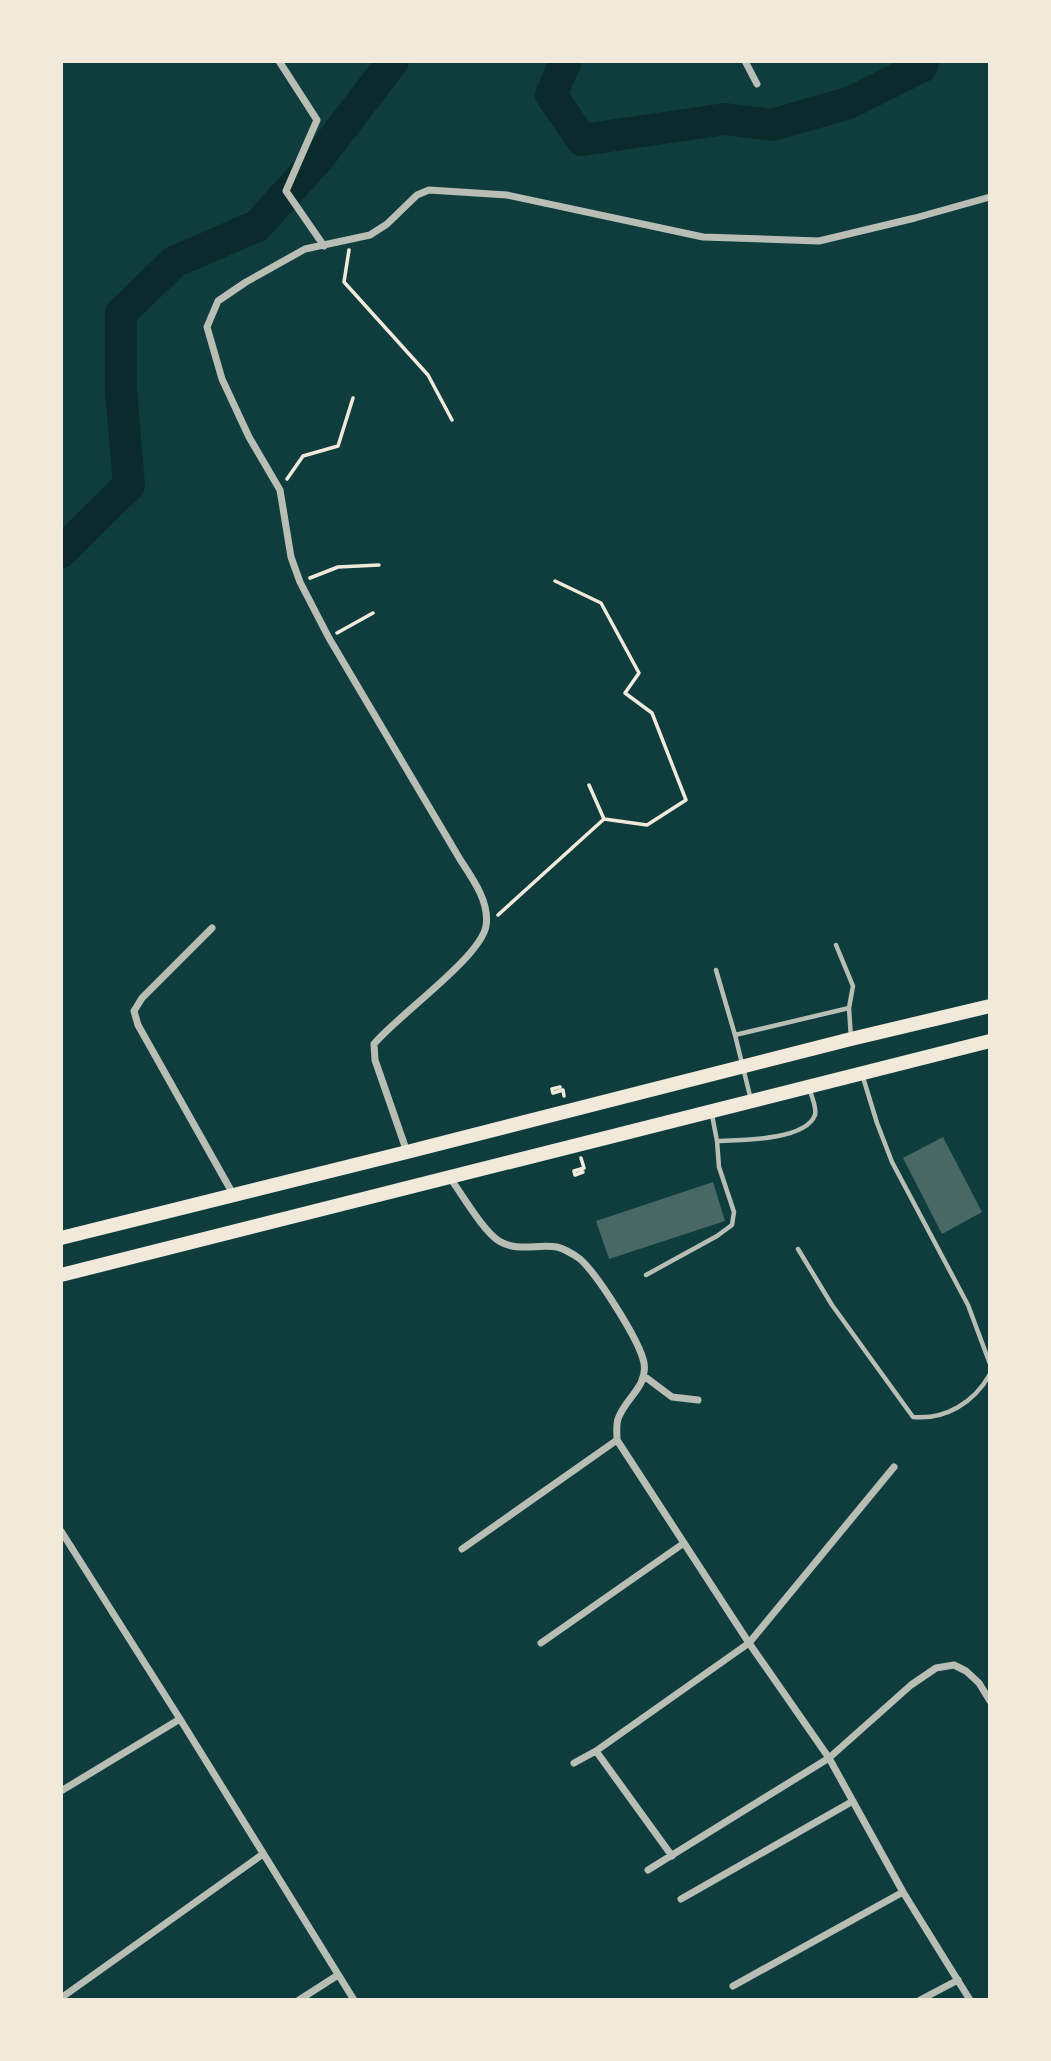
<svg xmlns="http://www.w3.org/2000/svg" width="1051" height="2061" viewBox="0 0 1051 2061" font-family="'Archivo Narrow',sans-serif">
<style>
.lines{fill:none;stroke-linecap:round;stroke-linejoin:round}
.river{stroke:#0a2a2b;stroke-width:32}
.building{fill:#486865}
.path{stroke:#f1e9da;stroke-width:3.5}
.service{stroke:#b8beb3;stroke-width:4.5}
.minor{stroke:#b8beb3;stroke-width:7}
.motorway{stroke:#f1e9da;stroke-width:14}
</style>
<rect width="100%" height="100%" fill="#0f3d3e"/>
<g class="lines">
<path class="river" d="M566 61 551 95 582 140 725 119 772 125 849 103 921 67 923 61
M61 552 129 485 121 391V313L174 262 257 226 318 159 393 61"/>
</g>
<path class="building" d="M943 1137 982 1212 942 1234 903 1158Z
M713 1182 725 1221 609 1259 596 1221Z"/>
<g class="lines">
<path class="path" d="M349 250 344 282 428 375 452 420
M287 479 303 456 338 446 353 398
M310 578 338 567 379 565
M337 633 373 613
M589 785 604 819
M498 915 604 819 647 825 686 800 652 713 625 693 639 673 601 603 555 581
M560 1087 552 1089 553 1093 563 1090 564 1096
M581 1158 584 1168 574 1171 575 1175 583 1172"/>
<path class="service" d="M836 945 853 986 849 1008 851 1038
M716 970 735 1035 751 1100
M735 1035 849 1008
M862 1074 877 1123 892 1162 968 1305 990 1364
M712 1115 717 1141C739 1140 805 1141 815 1115 817 1107 811 1095 809 1088
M798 1249 832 1305 913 1417C945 1420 974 1403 990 1374
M646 1275 717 1236 732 1225 734 1212 719 1167 717 1141"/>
<path class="minor" d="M279 61 317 120 286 191 324 246
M745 61 757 84
M212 928 142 998 134 1011 138 1025 233 1194
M407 1152 375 1060 374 1044C397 1016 481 957 486 926 490 903 473 879 461 861L329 638 300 582 291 557 280 490 249 437 222 379 207 327 218 301 246 282 305 249 370 235 387 224 417 195 429 190 507 195 703 237 819 241 915 218 990 197
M450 1178C462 1194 483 1231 499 1241 517 1252 537 1244 557 1247 565 1249 573 1254 580 1259 597 1274 640 1341 644 1363 648 1387 625 1398 618 1419 616 1425 617 1433 617 1440L749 1643 829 1758 903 1892 970 2000
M644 1376 672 1397 698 1400
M61 1531 180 1719 354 2000
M462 1549 617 1440
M541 1643 684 1543
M596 1751 672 1856
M574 1763 596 1751 749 1643 894 1467
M61 1791 180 1719
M648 1870 829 1758 911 1685 936 1668 954 1665 966 1671 979 1683 990 1701
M681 1899 853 1801
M733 1986 903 1892
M61 1998 263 1854
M299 2000 338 1975
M920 2000 958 1980"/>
<path class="motorway" d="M61 1238 407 1152 851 1039 990 1006
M61 1275 990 1041"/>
</g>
<rect width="1051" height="2061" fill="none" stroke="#f1e9da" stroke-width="126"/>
</svg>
